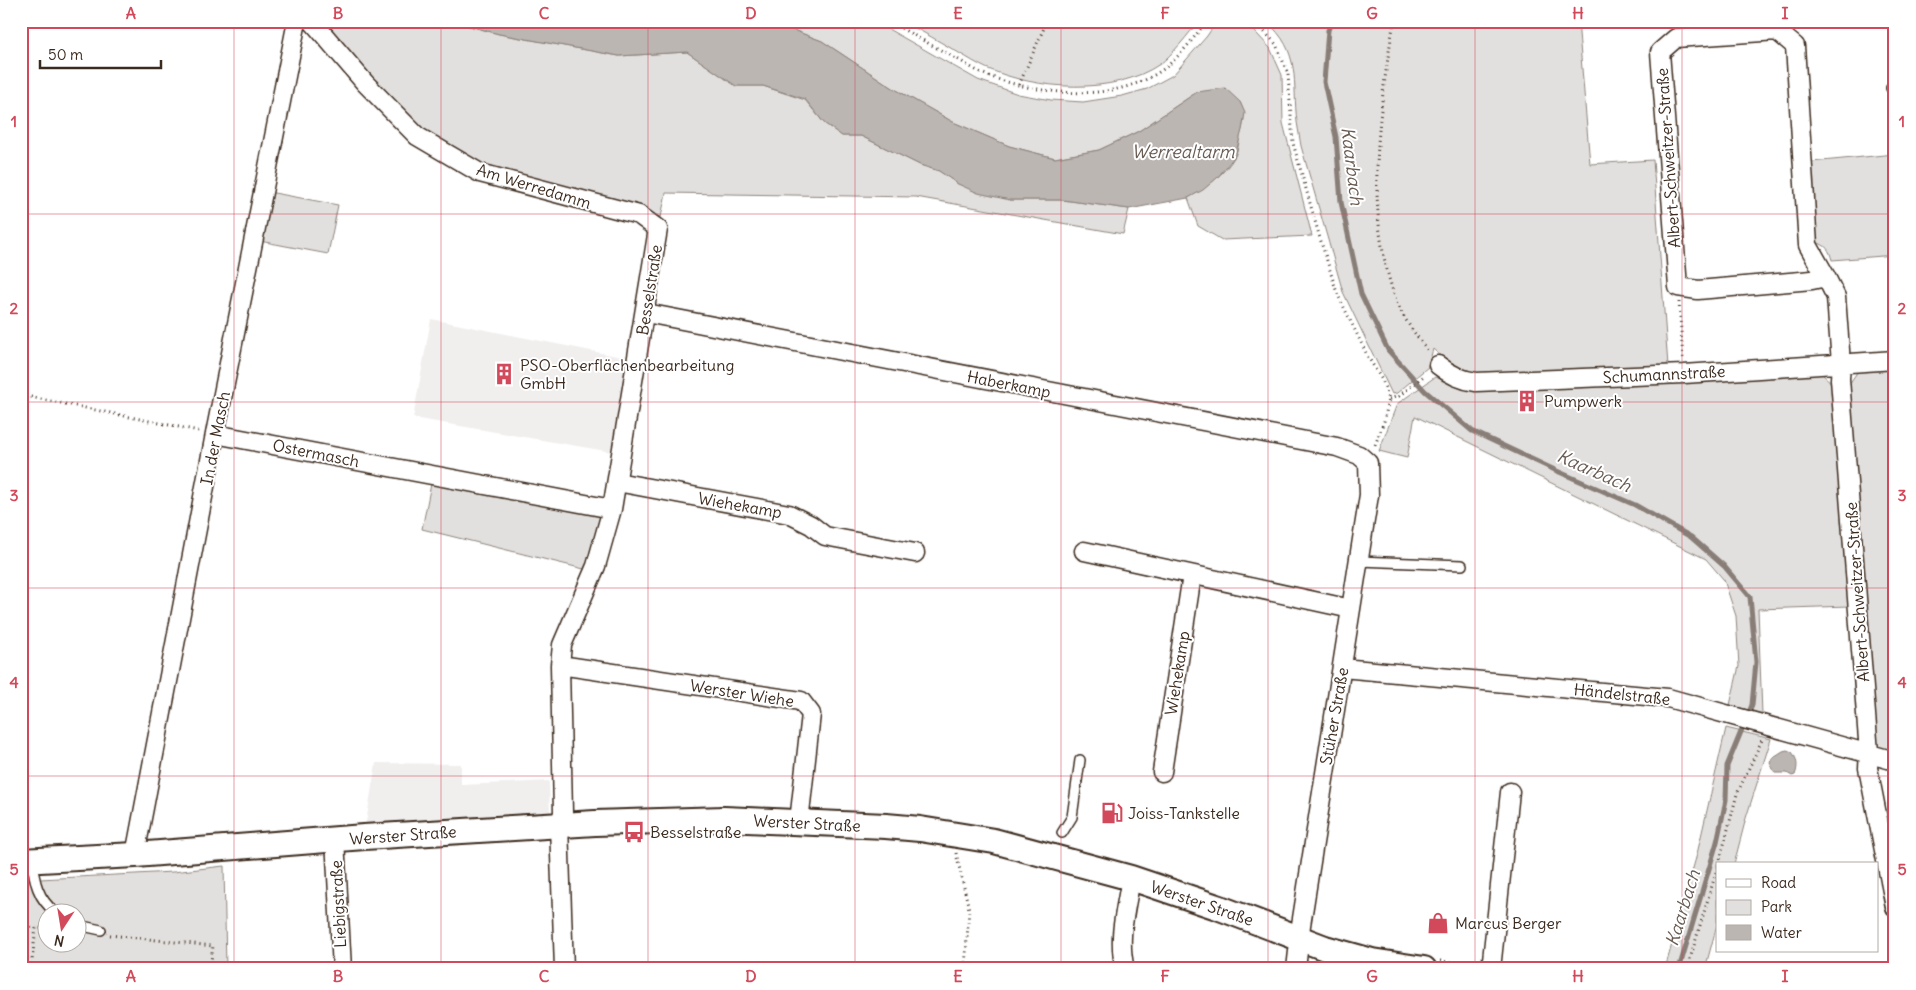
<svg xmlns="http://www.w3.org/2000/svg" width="1916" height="990" viewBox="0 0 1916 990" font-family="Delius,sans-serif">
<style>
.built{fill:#f1efee}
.green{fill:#e2e0de;stroke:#8e857e;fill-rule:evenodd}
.water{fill:#bcb6b3;stroke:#887e77}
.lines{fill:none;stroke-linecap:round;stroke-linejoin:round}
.stream{stroke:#887e77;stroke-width:5}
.lane-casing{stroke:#3b2a1e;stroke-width:12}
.street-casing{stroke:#3b2a1e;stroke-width:21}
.secondary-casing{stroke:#3b2a1e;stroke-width:28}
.path{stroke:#3b2a1e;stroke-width:3;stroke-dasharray:1 4;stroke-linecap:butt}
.lane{stroke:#fff;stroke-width:9}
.street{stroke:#fff;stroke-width:18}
.secondary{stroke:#fff;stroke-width:24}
.grid{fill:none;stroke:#d1495b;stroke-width:1;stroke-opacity:0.55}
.labels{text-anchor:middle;stroke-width:4;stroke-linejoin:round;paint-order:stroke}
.street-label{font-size:16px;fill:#3b2a1e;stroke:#fff}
.poi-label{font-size:16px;fill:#3b2a1e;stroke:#fff;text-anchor:start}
.water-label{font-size:18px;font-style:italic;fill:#685b52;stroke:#fff}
.neatline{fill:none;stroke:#d1495b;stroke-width:2}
.grid-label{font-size:16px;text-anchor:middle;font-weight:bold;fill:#d1495b}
</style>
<rect width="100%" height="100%" fill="#fff"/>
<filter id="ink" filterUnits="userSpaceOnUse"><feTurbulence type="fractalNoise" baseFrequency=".02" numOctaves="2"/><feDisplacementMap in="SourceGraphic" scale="10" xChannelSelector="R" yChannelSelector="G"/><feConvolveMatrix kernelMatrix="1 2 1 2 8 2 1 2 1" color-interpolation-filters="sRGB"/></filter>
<g filter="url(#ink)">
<path class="built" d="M431 319 627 358 612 452 413 418Z
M376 763 461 764V785L549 781 550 815 365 828Z
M1314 960H1318L1350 969H1308L1310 961Z"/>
<path class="green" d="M319 21H451L499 34 619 56 687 52 736 86H763L805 100 824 123 842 136H861L920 165 939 171 958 184 1010 200H1063L1129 209 1123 234 916 197 666 193 661 217 563 192 481 169 417 132Z
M769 21H874L978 80 1018 94 1051 100 1083 102 1122 96 1147 89 1173 75 1207 36 1217 21H1245L1270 48 1282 75 1283 123 1312 236 1222 240 1198 226 1188 198C1206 188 1225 174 1235 156 1238 150 1239 142 1240 136 1244 123 1246 115 1240 102L1197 92 1139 131 1099 150 1055 158 1009 146 953 122 893 88 822 41Z
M903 21H1198C1191 32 1170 57 1160 64 1113 96 1037 90 986 68 977 64 968 58 959 53 941 42 922 32 903 21Z
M1266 21H1578L1590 164 1653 160 1668 366 1477 376 1453 367 1433 349 1428 367 1397 393 1392 394 1343 292 1301 146C1300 138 1298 130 1297 122 1292 82 1302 52 1266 21Z
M1895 154V255L1832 260C1829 249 1827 246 1816 242L1801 163Z
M258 190 338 205 328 254 249 239Z
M1895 369V752L1874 745 1847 387 1858 371Z
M1821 373 1835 386 1850 606 1758 609 1762 714 1730 705 1739 666 1736 616 1724 580 1706 559 1415 416 1407 458 1379 451 1397 404 1435 377 1475 389Z
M433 474 604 506 588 570 422 529Z
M1726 728 1771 739 1746 818 1734 864H1717V925L1705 969H1665L1697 854Z
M224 866 226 969H21V880L173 872ZM48 912H78V942H48Z"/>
<path class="water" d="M451 21H769L822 41 893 88 953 122 1009 146 1055 158 1099 150 1139 131 1197 92 1225 88 1240 102 1245 113 1242 130 1235 156 1217 178 1203 190 1188 198 1129 209 1063 200H1010L978 193 958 184 939 171 920 165 861 136H842L824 123 805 99 763 86H736L687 52 619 56 499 34Z
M1787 750 1792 752C1798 760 1798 767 1795 775L1792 776 1787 773H1775L1770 763 1772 758 1783 751Z"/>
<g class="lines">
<path class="stream" d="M1332 21 1328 30 1324 82 1336 137 1341 202 1361 294 1388 350 1425 391 1472 431 1557 471 1635 505 1691 537 1724 566 1750 597 1756 662 1752 705 1727 766 1726 800 1717 842 1679 969"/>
<g class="lane-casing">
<path id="lane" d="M1891 88 1895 80
M1359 561 1462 565
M1062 833 1072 817 1080 760
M32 860C34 881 38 899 55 912
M78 925 101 930"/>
</g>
<g class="street-casing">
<path id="street" d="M312 21 365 83 417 136 480 173 639 215 658 229 612 509 596 566 562 645 560 665 563 813 559 825 564 969
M1826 277 1808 245 1795 46 1777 31 1676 38 1660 52 1678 287 1698 290 1812 280 1826 277 1836 297 1841 363 1840 379 1869 753 1868 768 1895 907
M646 313 1337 447 1359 455 1368 463 1369 495 1301 925 1296 969
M1438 365C1449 374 1461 380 1476 382L1684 374 1895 360
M215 434 612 509
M617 482 789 514 811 525 825 536 915 553
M1084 551 1351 609
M560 665 801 701 811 714 799 822
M1342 668 1668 698 1895 761
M1162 772 1192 575
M335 839 342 969
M135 855 215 434 297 21
M1125 969C1117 938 1126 909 1131 878
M1491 969 1510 792"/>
</g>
<g class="secondary-casing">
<path id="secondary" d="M21 861 135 855 364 837 595 823 724 819 886 826 920 829 994 841 1131 878 1220 908 1325 948 1372 961 1424 969"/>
</g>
<path class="path" d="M888 21C910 33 931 45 952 56 963 62 974 70 986 75 1039 95 1118 105 1166 67 1180 56 1196 36 1206 21
M1254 21 1276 44 1288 74 1293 143 1319 235 1337 293 1368 357 1382 380 1389 399 1384 421 1374 448
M1394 21C1379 110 1364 210 1395 297 1402 318 1416 335 1429 352
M1019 85 1047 21
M1679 302 1683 358
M21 395 199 431
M1389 399 1399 396 1425 375
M956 853 969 909 965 969
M1719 864 1737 794 1762 740
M21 926 36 928
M110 935 213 946 210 969
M1440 961 1476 965
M31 969 36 928 48 929
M1687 969 1717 869"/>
<use href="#lane" class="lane"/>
<use href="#street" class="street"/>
<use href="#secondary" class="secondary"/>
</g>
</g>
<path class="grid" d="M234 21V969M441 21V969M648 21V969M855 21V969M1061 21V969M1268 21V969M1475 21V969M1682 21V969M21 214H1895M21 402H1895M21 588H1895M21 776H1895"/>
<defs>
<g id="building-bare" transform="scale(1.725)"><path d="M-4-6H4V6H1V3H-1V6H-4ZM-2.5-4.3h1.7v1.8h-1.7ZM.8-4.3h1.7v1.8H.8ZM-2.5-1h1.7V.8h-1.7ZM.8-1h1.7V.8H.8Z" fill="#d1495b" stroke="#fff" stroke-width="2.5" paint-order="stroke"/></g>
<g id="fuel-bare" transform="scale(1.725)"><path d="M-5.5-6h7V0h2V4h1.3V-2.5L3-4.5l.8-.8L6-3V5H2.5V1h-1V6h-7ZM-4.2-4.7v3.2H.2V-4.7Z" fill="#d1495b" stroke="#fff" stroke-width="2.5" paint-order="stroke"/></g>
<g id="bus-bare" transform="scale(1.725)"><path d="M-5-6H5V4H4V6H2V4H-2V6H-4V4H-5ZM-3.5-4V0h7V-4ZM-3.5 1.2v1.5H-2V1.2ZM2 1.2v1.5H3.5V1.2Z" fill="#d1495b" stroke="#fff" stroke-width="2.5" paint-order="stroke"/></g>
<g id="shop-bare" transform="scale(1.725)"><path d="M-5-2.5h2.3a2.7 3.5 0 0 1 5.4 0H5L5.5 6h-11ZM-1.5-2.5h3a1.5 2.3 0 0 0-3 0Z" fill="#d1495b" stroke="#fff" stroke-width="2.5" paint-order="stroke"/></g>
</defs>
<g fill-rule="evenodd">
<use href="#building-bare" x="504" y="374"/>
<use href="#building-bare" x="1527" y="401"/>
<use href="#fuel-bare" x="1112" y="813"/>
<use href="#bus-bare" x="634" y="832"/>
<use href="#shop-bare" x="1438" y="923"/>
</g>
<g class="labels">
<g class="street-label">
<text transform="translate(1668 158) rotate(-94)" y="6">Albert-Schweitzer-Straße</text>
<text transform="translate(534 186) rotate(17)" y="6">Am Werredamm</text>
<text transform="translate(649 290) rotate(-81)" y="6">Besselstraße</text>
<text transform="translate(1664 374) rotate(-3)" y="6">Schumannstraße</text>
<text transform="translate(1009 384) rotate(11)" y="6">Haberkamp</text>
<text transform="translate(215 438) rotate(-79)" y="6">In der Masch</text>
<text transform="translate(316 453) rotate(11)" y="6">Ostermasch</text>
<text transform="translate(740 505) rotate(10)" y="6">Wiehekamp</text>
<text transform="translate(1857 592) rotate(-94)" y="6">Albert-Schweitzer-Straße</text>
<text transform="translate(1177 673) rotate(-81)" y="6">Wiehekamp</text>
<text transform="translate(742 693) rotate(9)" y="6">Werster Wiehe</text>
<text transform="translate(1622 694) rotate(6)" y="6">Händelstraße</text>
<text transform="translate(1334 716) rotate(-80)" y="6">Stüher Straße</text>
<text transform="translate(807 823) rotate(3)" y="6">Werster Straße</text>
<text transform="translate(403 835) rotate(-4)" y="6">Werster Straße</text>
<text transform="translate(1202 903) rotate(19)" y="6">Werster Straße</text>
<text transform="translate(338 904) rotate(-93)" y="6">Liebigstraße</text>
</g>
<g class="poi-label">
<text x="520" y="371">PSO-Oberflächenbearbeitung<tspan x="520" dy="18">GmbH</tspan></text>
<text x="1544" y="407">Pumpwerk</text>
<text x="1128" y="819">Joiss-Tankstelle</text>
<text x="650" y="838">Besselstraße</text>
<text x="1455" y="929">Marcus Berger</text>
</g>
<g class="water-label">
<text x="1183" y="158">Werrealtarm</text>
<text transform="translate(1352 166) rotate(83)" y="6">Kaarbach</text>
<text transform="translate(1594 471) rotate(24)" y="6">Kaarbach</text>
<text transform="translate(1683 908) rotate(-73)" y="6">Kaarbach</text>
</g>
</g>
<rect width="1916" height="990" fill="none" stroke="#fff" stroke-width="55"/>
<rect x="1716" y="862" width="162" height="90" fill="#ffffff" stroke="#b1aaa5"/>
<rect x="1726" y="879" width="25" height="8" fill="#ffffff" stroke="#b1aaa5"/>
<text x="1761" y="888" font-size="15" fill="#3b2a1e">Road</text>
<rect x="1726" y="900" width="25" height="15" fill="#e2e0de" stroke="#b1aaa5"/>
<text x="1761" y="912" font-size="15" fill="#3b2a1e">Park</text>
<rect x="1726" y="925" width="25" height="15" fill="#bcb6b3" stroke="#b1aaa5"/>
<text x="1761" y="938" font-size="15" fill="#3b2a1e">Water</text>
<g transform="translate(62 928) rotate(192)"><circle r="24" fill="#ffffff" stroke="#b1aaa5"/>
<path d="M0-4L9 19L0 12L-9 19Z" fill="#d1495b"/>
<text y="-8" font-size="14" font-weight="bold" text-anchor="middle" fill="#3b2a1e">N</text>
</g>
<path d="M40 60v8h121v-8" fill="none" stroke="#3b2a1e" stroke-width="2.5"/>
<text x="48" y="60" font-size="15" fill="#3b2a1e" stroke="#ffffff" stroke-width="4" paint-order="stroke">50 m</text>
<rect x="28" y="28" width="1860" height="934" class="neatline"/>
<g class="grid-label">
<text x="131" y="19">A</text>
<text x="338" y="19">B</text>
<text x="544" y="19">C</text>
<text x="751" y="19">D</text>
<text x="958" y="19">E</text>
<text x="1165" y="19">F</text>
<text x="1372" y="19">G</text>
<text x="1578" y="19">H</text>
<text x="1785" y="19">I</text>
<text x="14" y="127">1</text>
<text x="1902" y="127">1</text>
<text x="14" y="314">2</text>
<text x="1902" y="314">2</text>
<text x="14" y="501">3</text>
<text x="1902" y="501">3</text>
<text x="14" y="688">4</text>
<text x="1902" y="688">4</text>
<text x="14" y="875">5</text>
<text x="1902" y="875">5</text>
<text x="131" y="982">A</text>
<text x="338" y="982">B</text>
<text x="544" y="982">C</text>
<text x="751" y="982">D</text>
<text x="958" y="982">E</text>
<text x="1165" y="982">F</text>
<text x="1372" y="982">G</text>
<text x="1578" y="982">H</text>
<text x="1785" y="982">I</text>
</g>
</svg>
